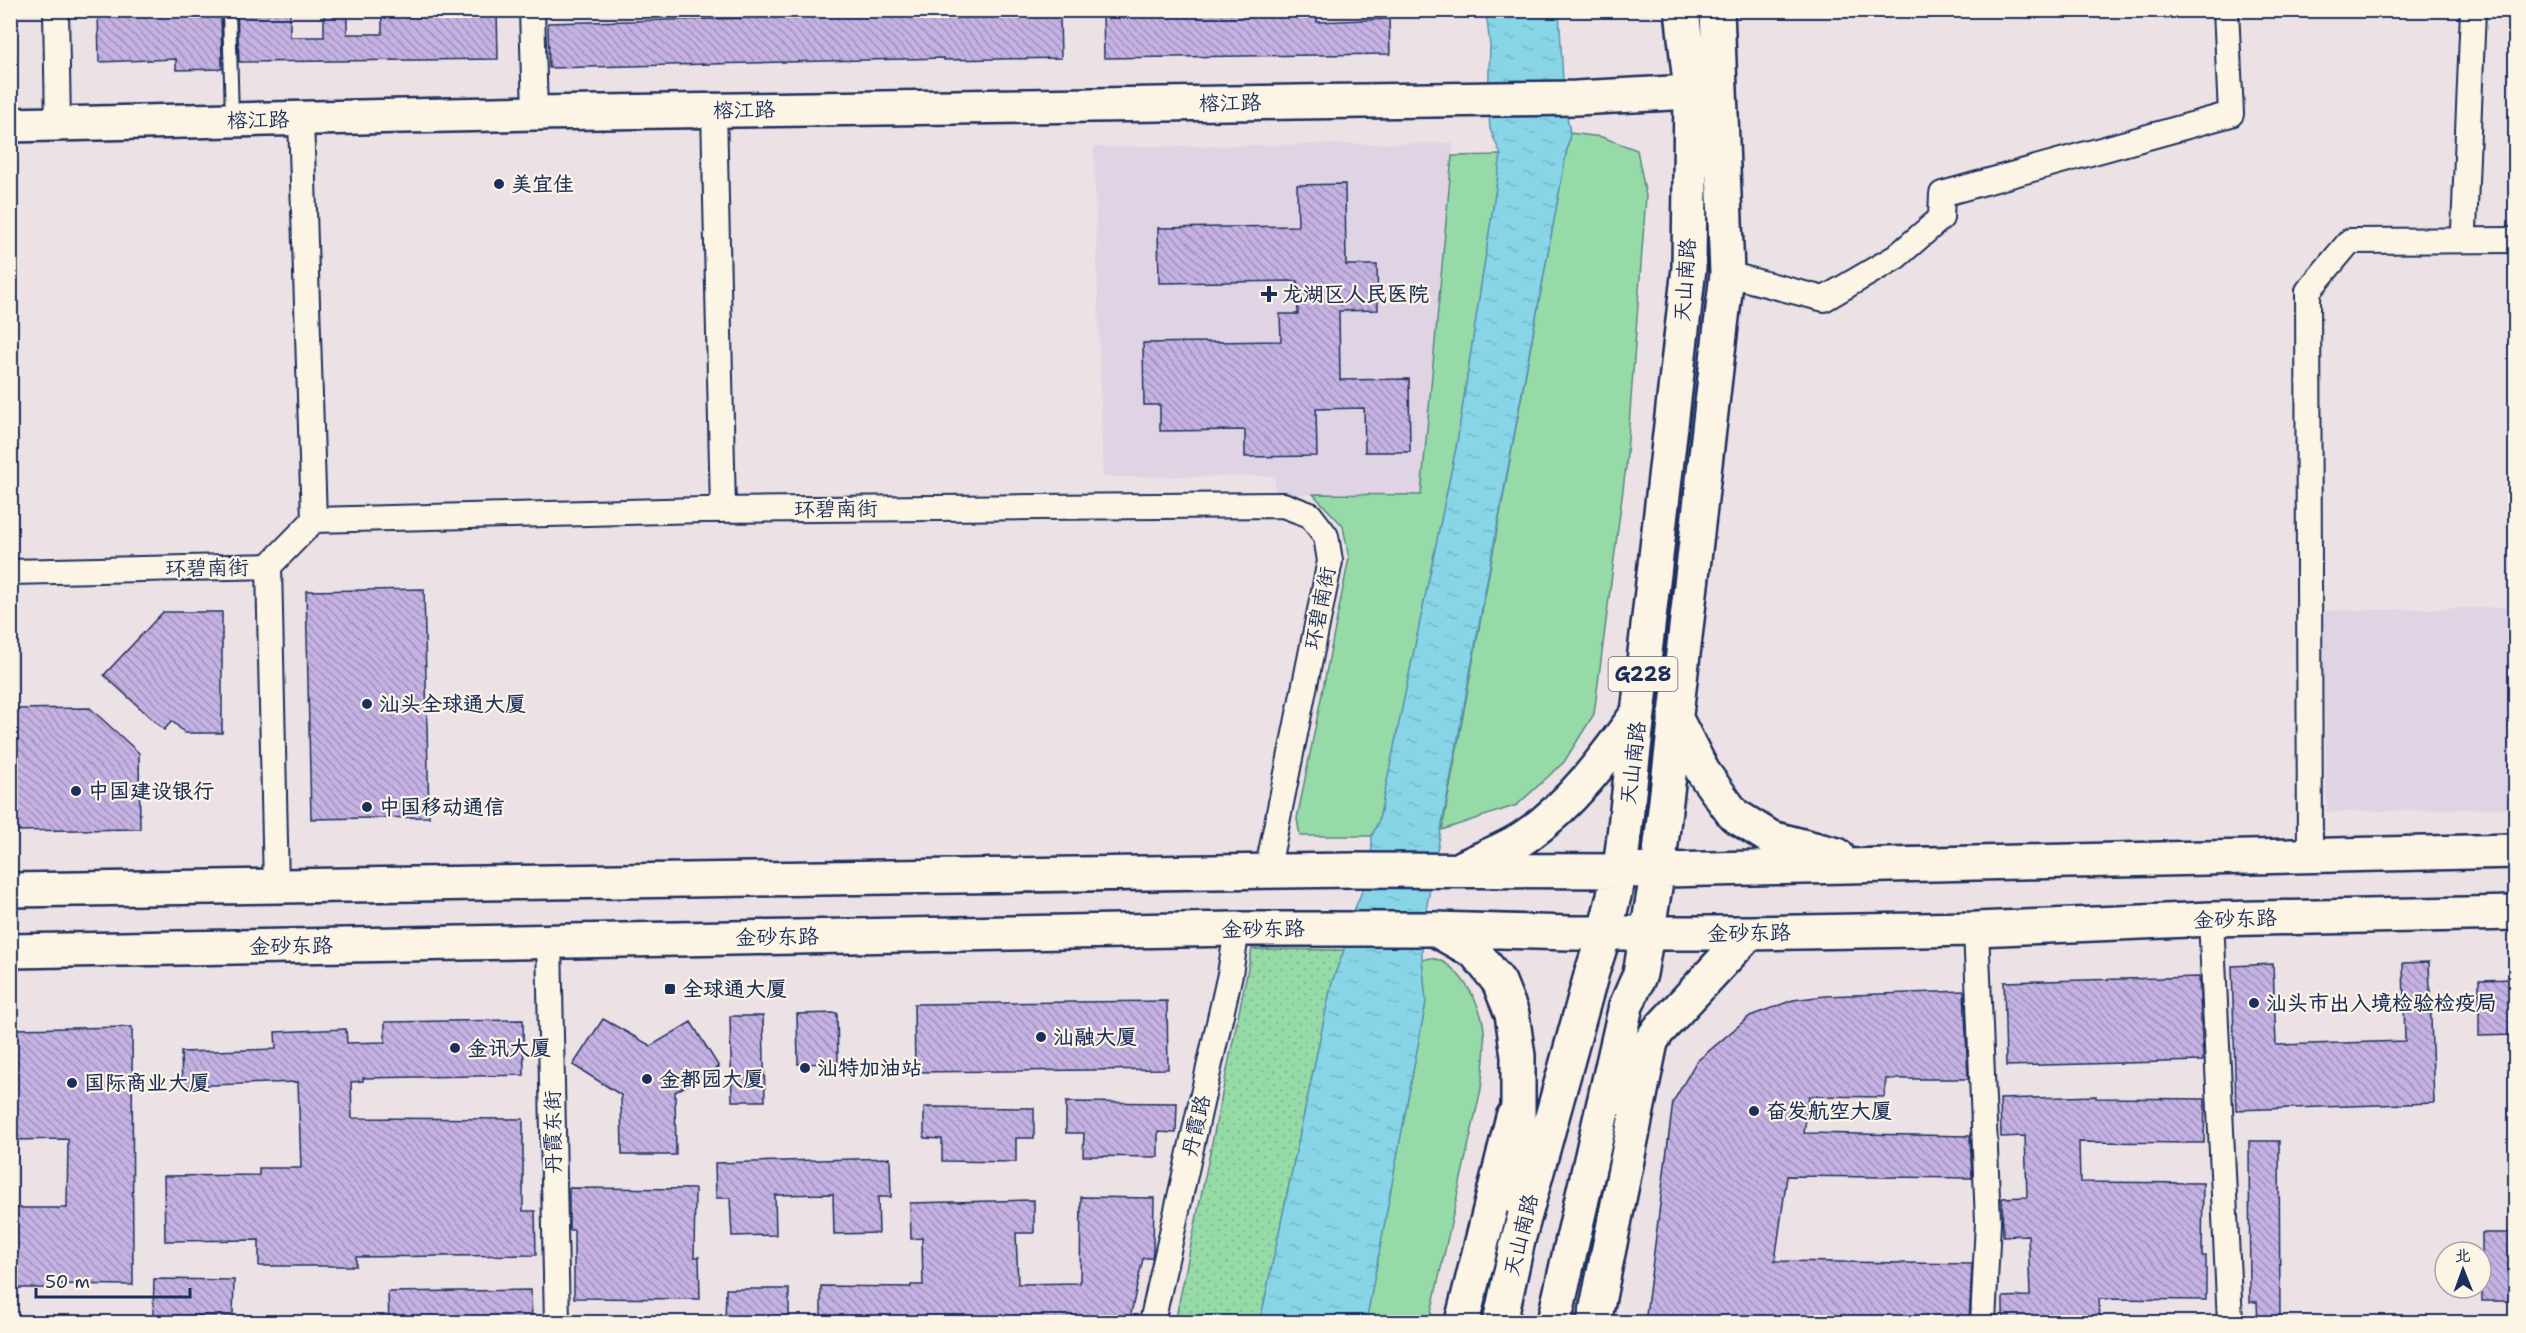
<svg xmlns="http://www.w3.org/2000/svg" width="2526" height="1333" viewBox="0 0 2526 1333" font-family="'Shantell Sans','LXGW WenKai TC',sans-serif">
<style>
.built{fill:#e0d3e4}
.grass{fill:#96dba7;stroke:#588582;stroke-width:1.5}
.park{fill:url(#park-dots);stroke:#588582;stroke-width:1.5}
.water{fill:url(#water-ripples);stroke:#5c93b1;stroke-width:1.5}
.building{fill:url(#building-back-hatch);stroke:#1b2f5e;stroke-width:1.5}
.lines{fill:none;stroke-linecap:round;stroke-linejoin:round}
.lane-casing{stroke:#1b2f5e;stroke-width:16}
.street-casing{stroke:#1b2f5e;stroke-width:28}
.secondary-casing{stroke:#1b2f5e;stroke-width:38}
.primary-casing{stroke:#1b2f5e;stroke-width:38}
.lane{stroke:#fcf5e5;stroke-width:12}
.street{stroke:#fcf5e5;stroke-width:24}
.secondary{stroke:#fcf5e5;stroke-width:33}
.primary{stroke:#fcf5e5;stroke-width:33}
.poi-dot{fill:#1b2f5e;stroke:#fcf5e5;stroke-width:2}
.labels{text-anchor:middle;stroke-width:4.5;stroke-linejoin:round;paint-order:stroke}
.shield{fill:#fcf5e5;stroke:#5e6a86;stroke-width:1.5}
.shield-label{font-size:20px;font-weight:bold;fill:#1b2f5e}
.street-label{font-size:21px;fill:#1b2f5e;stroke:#fcf5e5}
.poi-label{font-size:21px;font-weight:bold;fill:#1b2f5e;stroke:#fcf5e5;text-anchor:start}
</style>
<defs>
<pattern id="park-dots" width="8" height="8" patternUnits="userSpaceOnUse" patternTransform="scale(1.5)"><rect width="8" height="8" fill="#96dba7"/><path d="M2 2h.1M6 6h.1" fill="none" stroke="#81bc92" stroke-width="1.8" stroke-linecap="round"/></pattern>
<pattern id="water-ripples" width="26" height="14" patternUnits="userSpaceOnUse" patternTransform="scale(1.5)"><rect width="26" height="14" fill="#88d5e8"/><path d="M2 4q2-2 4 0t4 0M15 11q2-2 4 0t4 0" fill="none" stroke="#75b7c9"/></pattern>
<pattern id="building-back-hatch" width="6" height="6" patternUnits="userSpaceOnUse" patternTransform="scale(1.5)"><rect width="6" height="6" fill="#c5b2e3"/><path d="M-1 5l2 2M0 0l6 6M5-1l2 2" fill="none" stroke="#9f91bb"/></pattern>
</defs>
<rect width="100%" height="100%" fill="#ece1e4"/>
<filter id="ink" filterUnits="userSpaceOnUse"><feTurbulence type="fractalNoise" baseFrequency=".0167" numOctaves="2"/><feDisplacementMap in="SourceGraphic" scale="12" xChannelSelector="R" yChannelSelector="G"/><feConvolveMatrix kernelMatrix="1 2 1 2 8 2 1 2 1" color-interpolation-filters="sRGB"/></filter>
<g filter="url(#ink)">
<path class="built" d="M1453 143 1421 495 1275 494V476L1103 477 1094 147Z
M2515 607V808L2327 812 2323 611Z"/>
<path class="grass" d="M1570 133 1602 137 1637 150 1646 196 1626 466 1594 714 1564 762 1517 805 1442 830Z
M1501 155 1457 443 1379 820 1372 836H1300L1297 819 1349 558 1343 526 1313 494 1421 495 1452 156Z
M1430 958C1456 960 1478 999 1483 1023 1487 1045 1483 1068 1481 1089L1429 1322H1366L1426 1002 1422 960Z"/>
<path class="park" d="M1252 949 1344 950 1332 982 1260 1322H1175Z"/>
<path class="water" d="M1486 11H1559L1564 98 1570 133 1422 932V960L1426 1002 1366 1322H1260L1332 982 1344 950 1345 933 1371 869 1372 836 1379 820 1457 443 1501 155 1490 129 1488 99 1490 46Z"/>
<path class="building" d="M98 10H221L222 69 176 70V59L99 62Z
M237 10H290V37H324V13H347V34H382V10H497L498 59 239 62Z
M1198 10 1318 12 1317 22 1389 19 1390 54 1104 58 1103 13Z
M919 14 920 19 1060 16 1061 58 944 60V58L549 68 548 23Z
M1345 184 1346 265H1377L1378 310 1339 311 1340 380 1409 379 1410 452H1365L1364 408 1316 409 1317 456 1245 457V430L1160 431V405H1144L1143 343 1281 341 1280 314H1298L1297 281 1159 283 1158 228 1298 226 1297 185Z
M424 589 429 817 311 819 306 591Z
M163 612H222V733H185L172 721 164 730 104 675Z
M90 708 139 753 140 829 14 831 11 709Z
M2429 962 2434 1103 2236 1110 2232 966 2273 964 2276 1045 2405 1041 2403 963Z
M2199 977 2203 1061 2006 1066 2004 982Z
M2516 979V1035L2479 1036V980Z
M1964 991 1968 1079H1886L1884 1097 1809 1096 1804 1133 1970 1136 1972 1178 1787 1176 1775 1261 1972 1264 1969 1323H1645L1673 1102 1696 1062 1750 1016 1793 1000 1825 996Z
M1167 1001 1168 1069 915 1072 914 1004Z
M837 1013 838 1063 798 1064 797 1014Z
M730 1016H763L765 1101H732Z
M603 1019 651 1046 691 1022 719 1067 675 1092 676 1155H622L621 1095 573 1065Z
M523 1020 524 1075 363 1078V1081L351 1082 352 1118 523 1119V1211H535L536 1255 356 1257V1266H259V1240L165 1241 164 1176 259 1175V1168H301L298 1082 182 1086 181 1052 276 1049 275 1032 346 1029 347 1043 385 1042V1022Z
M132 1027 133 1285 50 1284V1288H10V1208H67L68 1139 10 1140V1029Z
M2096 1096V1098L2205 1099 2204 1143 2079 1142 2080 1182 2203 1183 2202 1256H2206V1300L2099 1299 2100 1323H2003V1297L2030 1296 2028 1235 2003 1236 2002 1198 2027 1197 2025 1136 2001 1137 2000 1099Z
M1066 1102 1177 1103 1176 1133 1158 1132V1157L1083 1156 1084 1133H1066Z
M924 1107 1034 1108V1138H1016V1162L942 1161V1139L924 1138Z
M2249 1141H2279L2280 1323H2258L2257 1302H2250Z
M890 1158 891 1197H878L879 1233 834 1234 833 1194 775 1195 776 1235 732 1236 730 1198H716L715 1163Z
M569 1188 695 1189 694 1257H699L700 1299 574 1298V1230H569Z
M1081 1197 1154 1198 1153 1250 1152 1258H1143L1129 1323H821V1286L911 1287V1285H923L922 1238 911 1239 910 1203 1034 1200V1233H1016L1018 1284 1080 1283Z
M2482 1233H2516V1301H2482Z
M154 1279 234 1280 233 1316 153 1315Z
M726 1289H789V1323H725Z
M531 1290 532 1323H389L388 1292Z"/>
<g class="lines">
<g class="lane-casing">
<path id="lane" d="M229 10 232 117"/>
</g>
<g class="street-casing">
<path id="street" d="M56 10 58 125
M532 10 535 113
M714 110 723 510
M301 119 314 520
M2464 230 2473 10
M1727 274 1824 299 1896 257 1941 218 1942 194 2231 114 2226 10
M269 566 276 887
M10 572 269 566 314 520 703 510 1283 505 1310 515 1326 536 1330 561 1267 872
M2310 856 2308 291 2350 241 2516 240
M2211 919 2230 1322
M1976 929 1988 1222 1983 1322
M549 941 557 1322
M1152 1322 1230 974 1237 929"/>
</g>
<g class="secondary-casing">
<path id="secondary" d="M10 125 535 113 1576 98 1691 92
M1462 1322 1513 1117
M1594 1322 1651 1042"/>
</g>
<g class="primary-casing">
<path id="primary" d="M1675 717 1703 772 1734 815 1771 838 1837 855
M1464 867C1484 857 1508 849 1526 836 1572 804 1606 757 1638 713
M10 890 1353 870 1620 871 2516 851
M1436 930 1475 952 1499 982 1512 1014 1518 1056V1199
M10 951 1237 929H1435L1571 933H1749L1976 929 2211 919 2516 913
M1611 1100 1658 1031 1749 933
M1500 1322 1518 1240 1592 972 1605 932 1620 871 1689 268 1691 92 1682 10
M1554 1322 1626 1006 1640 974 1658 870 1727 274 1717 10"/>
</g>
<use href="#lane" class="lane"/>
<use href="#street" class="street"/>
<use href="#secondary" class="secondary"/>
<use href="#primary" class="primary"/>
</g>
</g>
<g class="poi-dot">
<circle cx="499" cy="184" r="6"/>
<path d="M1266 285h6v6h6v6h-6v6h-6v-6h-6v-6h6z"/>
<circle cx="367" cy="704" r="6"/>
<circle cx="76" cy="791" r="6"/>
<circle cx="367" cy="807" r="6"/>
<rect x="664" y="983" width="12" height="12" rx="3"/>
<circle cx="2254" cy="1003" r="6"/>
<circle cx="1041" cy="1037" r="6"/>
<circle cx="455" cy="1048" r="6"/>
<circle cx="805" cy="1068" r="6"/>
<circle cx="647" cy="1079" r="6"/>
<circle cx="72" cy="1083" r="6"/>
<circle cx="1754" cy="1111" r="6"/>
</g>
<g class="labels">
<rect class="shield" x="1608.5" y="657" width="69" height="34" rx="4.5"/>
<g class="shield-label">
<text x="1643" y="681">G228</text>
</g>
<g class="street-label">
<text transform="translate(1230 103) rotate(-1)" y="7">榕江路</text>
<text transform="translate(744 110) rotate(-1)" y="7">榕江路</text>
<text transform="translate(258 120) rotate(-1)" y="7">榕江路</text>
<text transform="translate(1685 280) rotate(-86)" y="7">天山南路</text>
<text transform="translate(836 509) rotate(-1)" y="7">环碧南街</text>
<text transform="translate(207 568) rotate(-1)" y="7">环碧南街</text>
<text transform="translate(1320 608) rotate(-79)" y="7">环碧南街</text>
<text transform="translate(1633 763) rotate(-83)" y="7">天山南路</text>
<text transform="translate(2235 919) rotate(-2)" y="7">金砂东路</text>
<text transform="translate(1263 929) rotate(-1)" y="7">金砂东路</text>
<text transform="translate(1749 933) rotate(-1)" y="7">金砂东路</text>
<text transform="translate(777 937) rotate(-1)" y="7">金砂东路</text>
<text transform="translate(291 946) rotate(-1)" y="7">金砂东路</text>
<text transform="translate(1196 1126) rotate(-77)" y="7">丹霞路</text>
<text transform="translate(553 1132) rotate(-91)" y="7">丹霞东街</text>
<text transform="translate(1521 1235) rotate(-76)" y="7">天山南路</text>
</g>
<g class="poi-label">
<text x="511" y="191">美宜佳</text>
<text x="1282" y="301">龙湖区人民医院</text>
<text x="379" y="711">汕头全球通大厦</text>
<text x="88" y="798">中国建设银行</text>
<text x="379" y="814">中国移动通信</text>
<text x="682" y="996">全球通大厦</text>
<text x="2266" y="1010">汕头市出入境检验检疫局</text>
<text x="1053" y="1044">汕融大厦</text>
<text x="467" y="1055">金讯大厦</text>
<text x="817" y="1075">汕特加油站</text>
<text x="659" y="1086">金都园大厦</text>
<text x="84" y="1090">国际商业大厦</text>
<text x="1766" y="1118">奋发航空大厦</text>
</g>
</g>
<rect width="2526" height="1333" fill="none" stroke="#fcf5e5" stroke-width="36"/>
<rect x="18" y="18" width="2490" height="1297" fill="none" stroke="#1b2f5e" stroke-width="2" filter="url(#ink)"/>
<g transform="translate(2463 1270) rotate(359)"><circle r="28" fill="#fcf5e5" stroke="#a2a6af" stroke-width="1.5"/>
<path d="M0-4.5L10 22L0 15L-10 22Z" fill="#1b2f5e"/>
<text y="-9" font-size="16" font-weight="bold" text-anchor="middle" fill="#1b2f5e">北</text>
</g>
<path d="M36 1288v9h154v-9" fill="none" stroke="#1b2f5e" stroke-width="3"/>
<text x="45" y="1288" font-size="18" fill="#1b2f5e" stroke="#fcf5e5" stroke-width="4.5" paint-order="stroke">50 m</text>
</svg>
